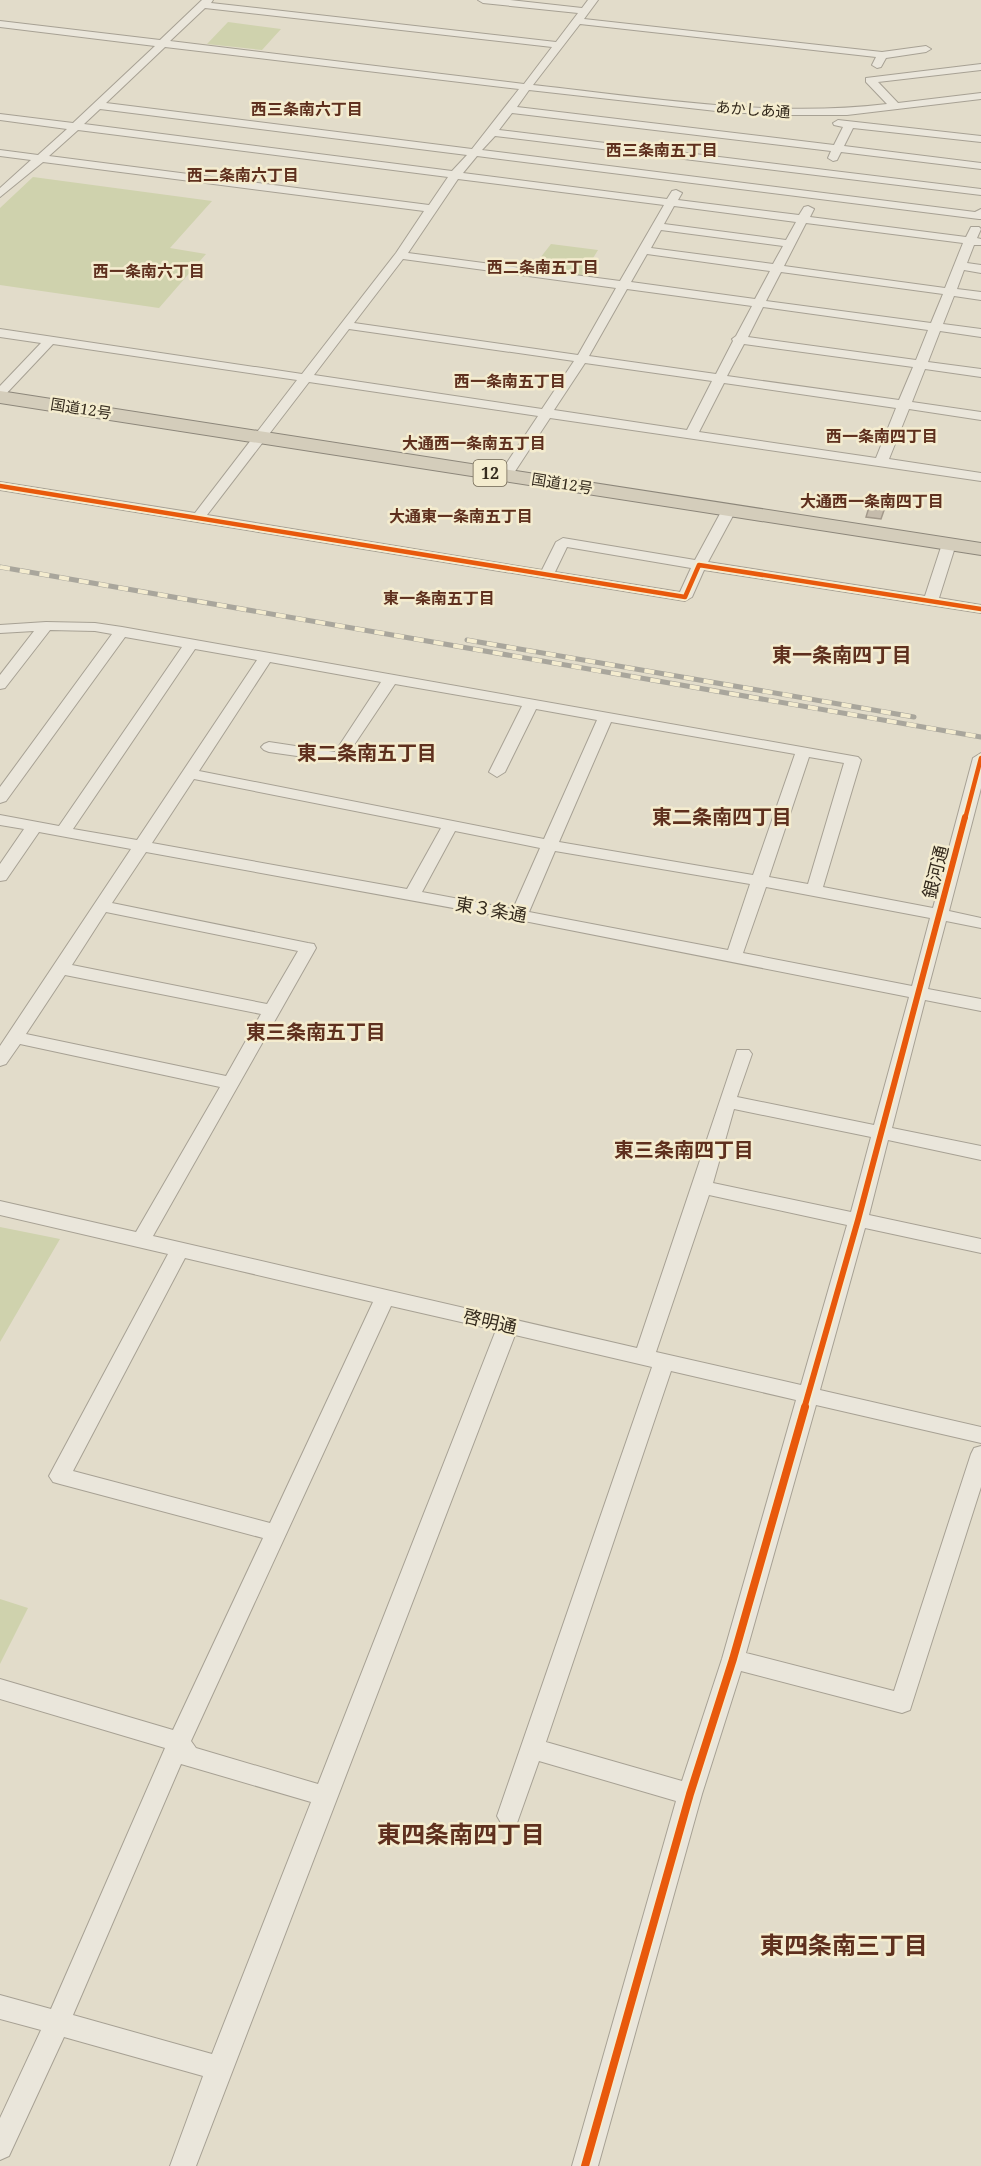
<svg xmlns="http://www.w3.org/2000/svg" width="981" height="2166" viewBox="0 0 981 2166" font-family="'Noto Serif','Noto Sans JP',serif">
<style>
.green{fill:#cfd2ad}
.building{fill:#c5bbab;stroke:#a2988a;stroke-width:1.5}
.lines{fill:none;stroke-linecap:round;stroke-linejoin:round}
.minor-casing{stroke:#a7a194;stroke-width:2}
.highway-casing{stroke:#8c867a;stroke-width:2}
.minor{fill:#eae6db;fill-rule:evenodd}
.highway{fill:#d4cdbb;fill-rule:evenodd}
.rail-casing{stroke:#a9a69c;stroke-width:5}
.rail{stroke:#f4eccf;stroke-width:4;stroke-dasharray:10;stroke-linecap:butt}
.cycleway-far2-casing{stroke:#f4eccf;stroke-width:8}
.cycleway-far1-casing{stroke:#f4eccf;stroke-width:10}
.cycleway-casing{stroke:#f4eccf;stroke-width:11}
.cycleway-far2{stroke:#e8590c;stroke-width:4.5}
.cycleway-far1{stroke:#e8590c;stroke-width:6}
.cycleway{stroke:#e8590c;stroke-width:8}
.labels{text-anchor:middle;stroke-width:5;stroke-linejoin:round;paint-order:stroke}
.far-street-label{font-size:15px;fill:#342a1d;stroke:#f4eccf}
.far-neighbourhood-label{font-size:16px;font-weight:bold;fill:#5f301e;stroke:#f4eccf}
.shield{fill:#f4eccf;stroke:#6e6452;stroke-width:1.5}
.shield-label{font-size:16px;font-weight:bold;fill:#342a1d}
.street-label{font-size:18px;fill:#342a1d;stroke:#f4eccf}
.neighbourhood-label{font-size:20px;font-weight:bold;fill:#5f301e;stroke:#f4eccf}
.near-neighbourhood-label{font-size:24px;font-weight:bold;fill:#5f301e;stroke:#f4eccf}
</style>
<rect width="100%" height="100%" fill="#e2dcca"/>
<path class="green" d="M228 22 281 29 262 50 207 44Z
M33 177 212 201 170 248 206 254 159 308 0 285V208Z
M551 244 598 250 581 278 530 271Z
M0 1227 60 1239 0 1342Z
M0 1599 28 1608 0 1664Z"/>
<path class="building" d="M873 494 889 496 881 519 866 517Z"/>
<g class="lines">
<g class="minor-casing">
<path id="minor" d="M202 0H213L211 3 556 42 578 13 483 3 478 0H510L582 8 588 0H598L584 19 882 52 926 46 931 49 926 52 886 58 881 67 877 68 872 65 876 57 580 24 533 85C651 98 770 118 887 104L866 82V78L981 64V70L878 82 898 103 981 93V99L847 115H786L725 112 529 90 517 107 834 145 843 127 834 125 833 123 838 120 981 136V142L853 128 844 146 981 163V169L841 152 837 160 833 161 828 158 831 151 512 113 499 130 981 189V195L495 136 482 150 975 212 981 209V219H979L477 156 463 173 667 199 672 191 676 190 682 193 678 200 799 215 804 207 808 206 814 209 810 217 966 237 971 227H979L981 229 977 238 981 239V245H974L967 263 981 265V273L964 270 957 289 981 292V300L954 296 943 324 981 329V337L940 331 928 362 981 369V377L925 369 912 402 981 412V420L909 409 889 459 981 473V481L550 418 510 479 505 480 498 476 538 416 309 382 207 515 542 570 556 542 563 538 695 560 722 510 729 506 736 510 708 562 925 596 942 544 949 540 956 544 939 598 981 605V613L704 570 692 597 685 601 0 490V482L195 513 297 380 53 344 4 396 0 397V386L41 343 0 337V329L302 374 396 253 424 211 43 162 0 197V188L31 160 0 156V150L38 155 67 129 0 120V114L73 123 155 46 0 27V21L160 40ZM205 8 552 47 524 84 170 41ZM165 47 519 89 472 149 106 103ZM100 109 467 155 452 171 84 124ZM78 130 448 177 429 205 49 156ZM458 179 664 205 620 281 408 253ZM674 206 796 222 786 240 664 224ZM806 223 963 243 945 288 784 266ZM661 230 783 246 773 264 651 248ZM647 254 770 271 755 299 631 282ZM403 259 616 288 578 355 354 323ZM781 272 943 294 931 323 766 301ZM627 289 752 306 736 336 732 339 733 341 716 374 589 356ZM763 307 928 330 916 360 748 337ZM349 329 574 361 542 409 314 375ZM744 344 913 367 899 400 727 376ZM585 363 712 381 687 430 554 410ZM724 383 896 408 876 458 699 432ZM567 547 691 568 680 592 555 572Z
M46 622 95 623 122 627 858 757 861 760 823 887 933 908 973 758 981 753V788L949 911 981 918V928L946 921 928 989 981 999V1011L925 1000 892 1128 981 1146V1160L888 1140 869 1215 981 1239V1253L865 1228 820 1390 981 1427V1443L816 1405 746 1653 894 1691 971 1454 974 1448 981 1446V1487L910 1710 902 1713 741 1671 702 1794 598 2166H572L676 1801 539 1761 517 1823 509 1827 501 1823 497 1816 652 1367 515 1335 196 2166H170L203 2076 64 2037 9 2156 0 2160V2118L41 2030 0 2019V1995L51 2009 165 1748 0 1699V1679L173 1730 263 1538 60 1484 53 1482 49 1476 168 1254 0 1215V1201L136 1232 220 1087 20 1044 6 1064 0 1066V1046L131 849 39 832 6 880 0 881V864L24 829 0 825V815L59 826 182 647 125 637 6 801 0 803V787L112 634 95 631 50 630 5 688 0 689V675L34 631 0 633V625ZM195 649 257 660 137 840 73 829ZM270 662 381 682 335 752 269 742 264 744 261 747 264 750 269 752 339 762 344 760 395 684 522 706 489 772 497 777 505 772 536 709 597 720 544 839 199 771ZM611 722 795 754 753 875 559 842ZM809 757 844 763 808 884 769 877ZM194 779 441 828 407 889 152 843ZM455 831 540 848 513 909 422 892ZM555 851 750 884 728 950 529 912ZM146 852 519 920 909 997 874 1125 737 1097 752 1054 749 1050H737L637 1348 153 1236 316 948 314 944 308 943 112 903ZM766 887 930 918 912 986 743 953ZM106 912 298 951 267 1004 72 965ZM65 975 261 1014 226 1076 26 1034ZM734 1109 871 1137 851 1212 713 1183ZM709 1195 847 1225 801 1385 656 1352ZM185 1258 373 1302 270 1523 73 1471ZM391 1306 496 1330 318 1784 196 1748 191 1741ZM671 1371 796 1400 722 1659 682 1781 546 1742ZM181 1764 311 1802 212 2054 73 2015Z"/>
</g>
<g class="highway-casing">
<path id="highway" d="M0 391 981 543V555L0 403Z"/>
</g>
<use href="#minor" class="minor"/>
<use href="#highway" class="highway"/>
<g class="rail-casing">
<path id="rail" d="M0 567 981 737
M467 640 914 717"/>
</g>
<use href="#rail" class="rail"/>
<g class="cycleway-far2-casing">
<path id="cycleway-far2" d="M0 486 685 597 699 565 981 609
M965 819 981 758"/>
</g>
<g class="cycleway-far1-casing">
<path id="cycleway-far1" d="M804 1409 858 1220 965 817"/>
</g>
<g class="cycleway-casing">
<path id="cycleway" d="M585 2166 690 1794 733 1659 805 1407"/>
</g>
<use href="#cycleway-far2" class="cycleway-far2"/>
<use href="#cycleway-far1" class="cycleway-far1"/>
<use href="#cycleway" class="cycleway"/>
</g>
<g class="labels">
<g class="far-street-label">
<text transform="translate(753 110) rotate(4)" y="5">あかしあ通</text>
<text transform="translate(81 409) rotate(9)" y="5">国道12号</text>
<text transform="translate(562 484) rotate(9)" y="5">国道12号</text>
</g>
<g class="far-neighbourhood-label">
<text x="307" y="115">西三条南六丁目</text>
<text x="662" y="156">西三条南五丁目</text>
<text x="243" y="181">西二条南六丁目</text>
<text x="543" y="273">西二条南五丁目</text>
<text x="149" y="277">西一条南六丁目</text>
<text x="510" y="387">西一条南五丁目</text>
<text x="882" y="442">西一条南四丁目</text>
<text x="474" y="449">大通西一条南五丁目</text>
<text x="872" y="507">大通西一条南四丁目</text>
<text x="461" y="522">大通東一条南五丁目</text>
<text x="439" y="604">東一条南五丁目</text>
</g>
<rect class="shield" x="473.5" y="460" width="33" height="26" rx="4.5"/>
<g class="shield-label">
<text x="490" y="479">12</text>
</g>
<g class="street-label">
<text transform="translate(936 872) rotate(-76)" y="6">銀河通</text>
<text transform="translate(491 910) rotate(10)" y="6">東３条通</text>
<text transform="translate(490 1322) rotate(13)" y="6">啓明通</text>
</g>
<g class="neighbourhood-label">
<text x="842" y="662">東一条南四丁目</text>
<text x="367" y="760">東二条南五丁目</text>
<text x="722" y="824">東二条南四丁目</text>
<text x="316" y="1039">東三条南五丁目</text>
<text x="684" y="1157">東三条南四丁目</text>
</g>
<g class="near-neighbourhood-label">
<text x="461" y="1843">東四条南四丁目</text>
<text x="844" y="1954">東四条南三丁目</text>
</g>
</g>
</svg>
